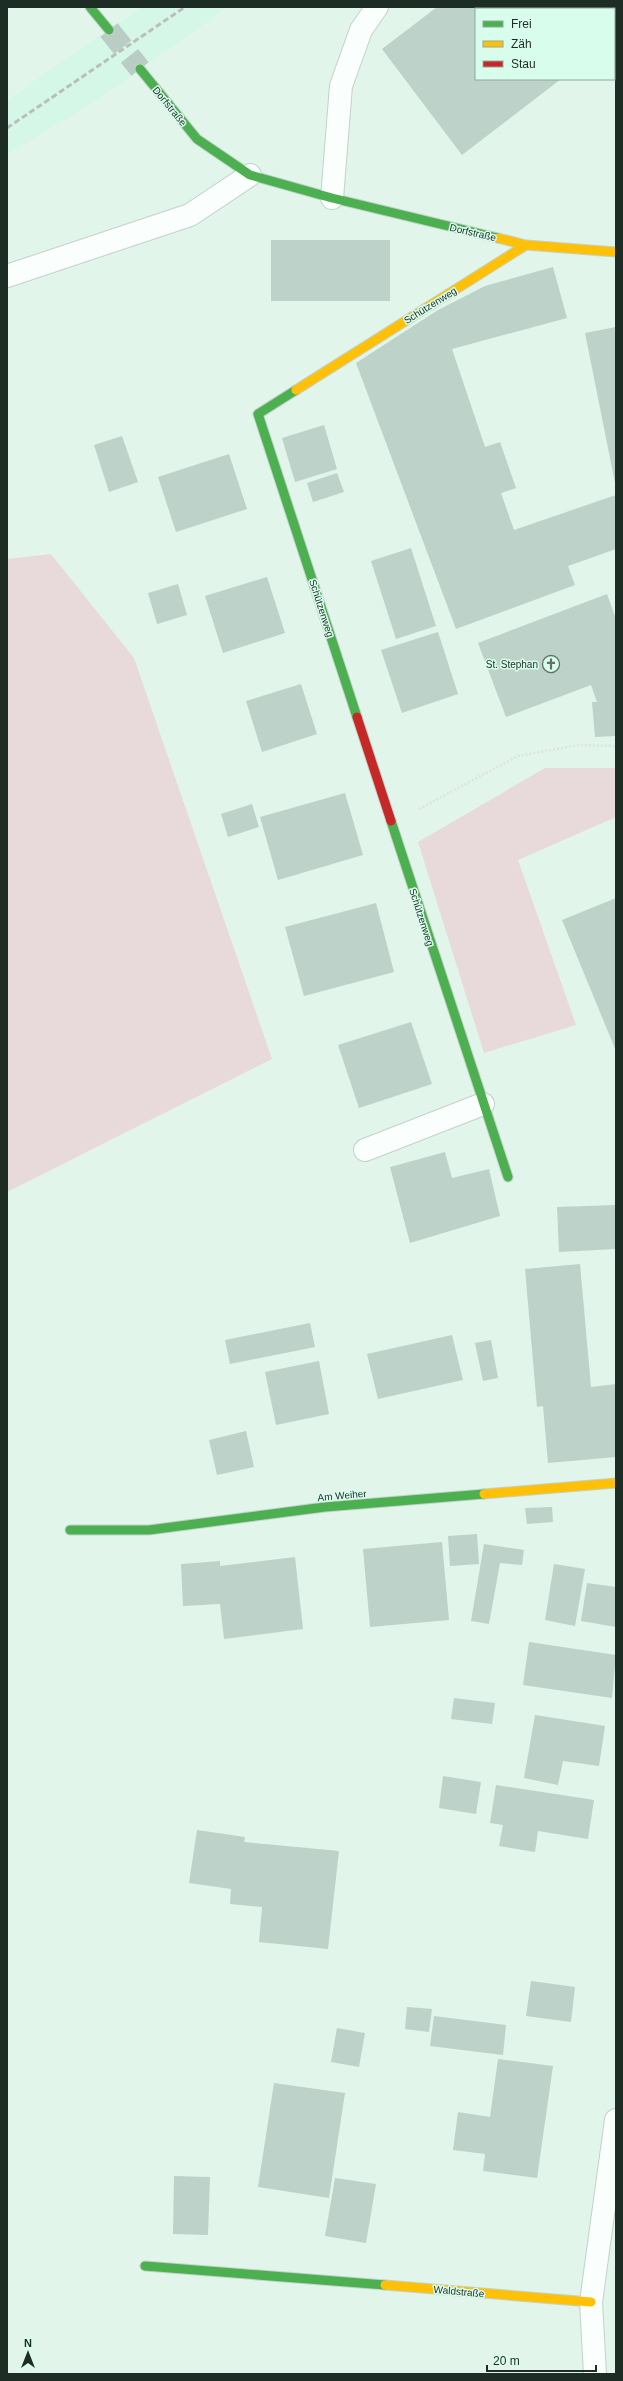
<svg xmlns="http://www.w3.org/2000/svg" width="623" height="2381" viewBox="0 0 623 2381" font-family="Arial,sans-serif">
<style>
.built{fill:#d5f7e7}
.green{fill:#e8dadb}
.building{fill:#bdd2c8}
.lines{fill:none;stroke-linecap:round;stroke-linejoin:round}
.secondary-tunnel{stroke:#bacdc4;stroke-width:22;stroke-dasharray:22 11;stroke-linecap:butt}
.street-casing{stroke:#c2d2ca;stroke-width:24}
.fast-casing{stroke:#c2d2ca;stroke-width:11}
.slow-casing{stroke:#c2d2ca;stroke-width:11}
.jam-casing{stroke:#c2d2ca;stroke-width:11}
.path{stroke:#dee4e1;stroke-width:2.5;stroke-dasharray:2 2;stroke-linecap:butt}
.street{stroke:#fafefc;stroke-width:22}
.fast{stroke:#4caf50;stroke-width:9}
.slow{stroke:#ffc107;stroke-width:9}
.jam{stroke:#c62828;stroke-width:9}
.rail{stroke:#babfbd;stroke-width:3;stroke-dasharray:6 3;stroke-linecap:butt}
.labels{text-anchor:middle;stroke-width:3;stroke-linejoin:round;paint-order:stroke}
.street-label{font-size:10px;fill:#1e2c26;stroke:#d9fdec}
.poi-label{font-size:10px;fill:#1e2c26;stroke:#d9fdec;text-anchor:end}
</style>
<rect width="100%" height="100%" fill="#e1f5eb"/>
<path class="built" d="M142 7H228L97 100 7 154V100Z"/>
<path class="green" d="M51 554 134 658 272 1059 7 1192V559Z
M545 768H616V817L518 860 576 1025 484 1053 418 842Z"/>
<path class="building" d="M437 7H526L527 9H476V79H561L462 155 382 49Z
M271 240H390V301H271Z
M553 267 567 318 452 349 485 447 500 442 516 488 501 493 514 530 616 495V549L568 566 575 585 456 629 356 363 438 310 485 286Z
M616 327V483H615L585 333Z
M324 425 337 469 295 482 282 438Z
M122 436 138 482 109 492 94 445Z
M229 454 247 509 176 532 158 477Z
M337 473 344 492 313 502 307 483Z
M411 548 436 626 396 639 371 561Z
M267 577 285 633 223 653 205 596Z
M178 584 187 615 157 624 148 593Z
M607 594 616 619V736L595 737 592 702H597L591 685 506 717 478 643Z
M438 632 458 694 402 713 381 650Z
M301 684 317 734 262 752 246 701Z
M345 793 363 855 278 880 260 817Z
M252 804 259 827 228 837 221 814Z
M616 898V1051L562 920Z
M376 903 394 972 304 996 285 927Z
M411 1022 432 1084 359 1108 338 1045Z
M445 1152 452 1178 489 1169 500 1216 410 1243 390 1167Z
M616 1205V1249L559 1252 557 1207Z
M580 1264 591 1387 616 1384V1457L548 1463 543 1406 537 1407 525 1269Z
M310 1323 315 1347 230 1364 225 1340Z
M452 1335 463 1380 378 1399 367 1354Z
M491 1340 498 1378 483 1381 475 1343Z
M319 1361 329 1414 276 1425 265 1372Z
M246 1431 254 1467 217 1475 209 1440Z
M552 1507 553 1522 527 1524 525 1508Z
M477 1534 479 1564 450 1566 448 1536Z
M442 1542 449 1620 370 1627 363 1549Z
M484 1544 524 1550 522 1565 500 1563 489 1624 471 1621Z
M295 1557 303 1629 224 1639 220 1604 183 1606 181 1564 220 1561V1566Z
M554 1564 585 1569 575 1626 545 1620Z
M587 1583 616 1587V1627L581 1621Z
M529 1642 616 1655 612 1698 523 1685Z
M454 1698 495 1703 492 1724 451 1719Z
M535 1715 605 1726 599 1766 563 1761 558 1785 524 1778Z
M443 1776 481 1782 476 1814 439 1808Z
M496 1785 594 1800 588 1839 538 1831 535 1852 499 1846 503 1825 490 1823Z
M197 1830 245 1837 244 1842 339 1851 328 1949 259 1942 262 1907 230 1904 231 1889 189 1883Z
M531 1981 575 1987 571 2022 526 2016Z
M407 2007 432 2009 429 2032 405 2029Z
M434 2016 506 2025 503 2055 430 2046Z
M337 2028 365 2033 359 2067 331 2062Z
M498 2059 553 2066 537 2178 483 2171 485 2154 453 2150 458 2112 490 2117Z
M274 2083 345 2093 329 2198 258 2187Z
M174 2176 210 2177 208 2235 173 2234Z
M335 2178 376 2184 366 2243 325 2236Z"/>
<g class="lines">
<path class="secondary-tunnel" d="M109 30 140 69"/>
<g class="street-casing">
<path id="street" d="M332 198 341 86 361 30 377 7
M7 276 190 215 250 175
M365 1150 483 1104
M595 2374 591 2302 616 2120"/>
</g>
<g class="fast-casing">
<path id="fast" d="M90 7 109 30
M140 69 197 139 250 175 332 198 498 238
M296 390 258 414 357 717
M391 821 508 1177
M70 1530H149L325 1507 484 1494
M145 2266 385 2285"/>
</g>
<g class="slow-casing">
<path id="slow" d="M498 238 526 245 616 252
M296 390 526 245
M484 1494 616 1483
M385 2285 591 2302"/>
</g>
<g class="jam-casing">
<path id="jam" d="M357 717 391 821"/>
</g>
<path class="path" d="M419 809 518 756 579 745 616 746"/>
<use href="#street" class="street"/>
<use href="#fast" class="fast"/>
<use href="#slow" class="slow"/>
<use href="#jam" class="jam"/>
<path class="rail" d="M7 128 185 7"/>
</g>
<defs>
<g id="church-ring" transform="scale(0.9)"><circle r="9.5" fill="#d9fdec" stroke="#62726b" stroke-width="1.5"/><path d="M-1.2-6h2.4v3.5h3.3v2.4h-3.3V6h-2.4V-.1h-3.3v-2.4h3.3Z" fill="#62726b"/></g>
</defs>
<g fill-rule="evenodd">
<use href="#church-ring" x="551" y="664"/>
</g>
<g class="labels">
<g class="street-label">
<text transform="translate(170 106) rotate(51)" y="4">Dorfstraße</text>
<text transform="translate(473 232) rotate(13)" y="4">Dorfstraße</text>
<text transform="translate(430 305) rotate(-32)" y="4">Schützenweg</text>
<text transform="translate(322 608) rotate(72)" y="4">Schützenweg</text>
<text transform="translate(422 917) rotate(72)" y="4">Schützenweg</text>
<text transform="translate(342 1495) rotate(-5)" y="4">Am Weiher</text>
<text transform="translate(459 2291) rotate(5)" y="4">Waldstraße</text>
</g>
<g class="poi-label">
<text x="538" y="668">St. Stephan</text>
</g>
</g>
<rect width="623" height="2381" fill="none" stroke="#1e2c26" stroke-width="16"/>
<rect x="475" y="8" width="140" height="72" fill="#d9fdec" stroke="#8ea99d"/>
<rect x="483" y="21" width="20" height="6" fill="#4caf50" stroke="#8ea99d"/>
<text x="511" y="28" font-size="12" fill="#1e2c26">Frei</text>
<rect x="483" y="41" width="20" height="6" fill="#ffc107" stroke="#8ea99d"/>
<text x="511" y="48" font-size="12" fill="#1e2c26">Zäh</text>
<rect x="483" y="61" width="20" height="6" fill="#c62828" stroke="#8ea99d"/>
<text x="511" y="68" font-size="12" fill="#1e2c26">Stau</text>
<g transform="translate(28 2353)" stroke="#d9fdec" stroke-width="3" paint-order="stroke">
<path d="M0-3L7 15L0 10L-7 15Z" fill="#1e2c26"/>
<text y="-6" font-size="11" font-weight="bold" text-anchor="middle" fill="#1e2c26">N</text>
</g>
<path d="M487 2365v6h109v-6" fill="none" stroke="#1e2c26" stroke-width="2"/>
<text x="493" y="2365" font-size="12" fill="#1e2c26" stroke="#d9fdec" stroke-width="3" paint-order="stroke">20 m</text>
</svg>
